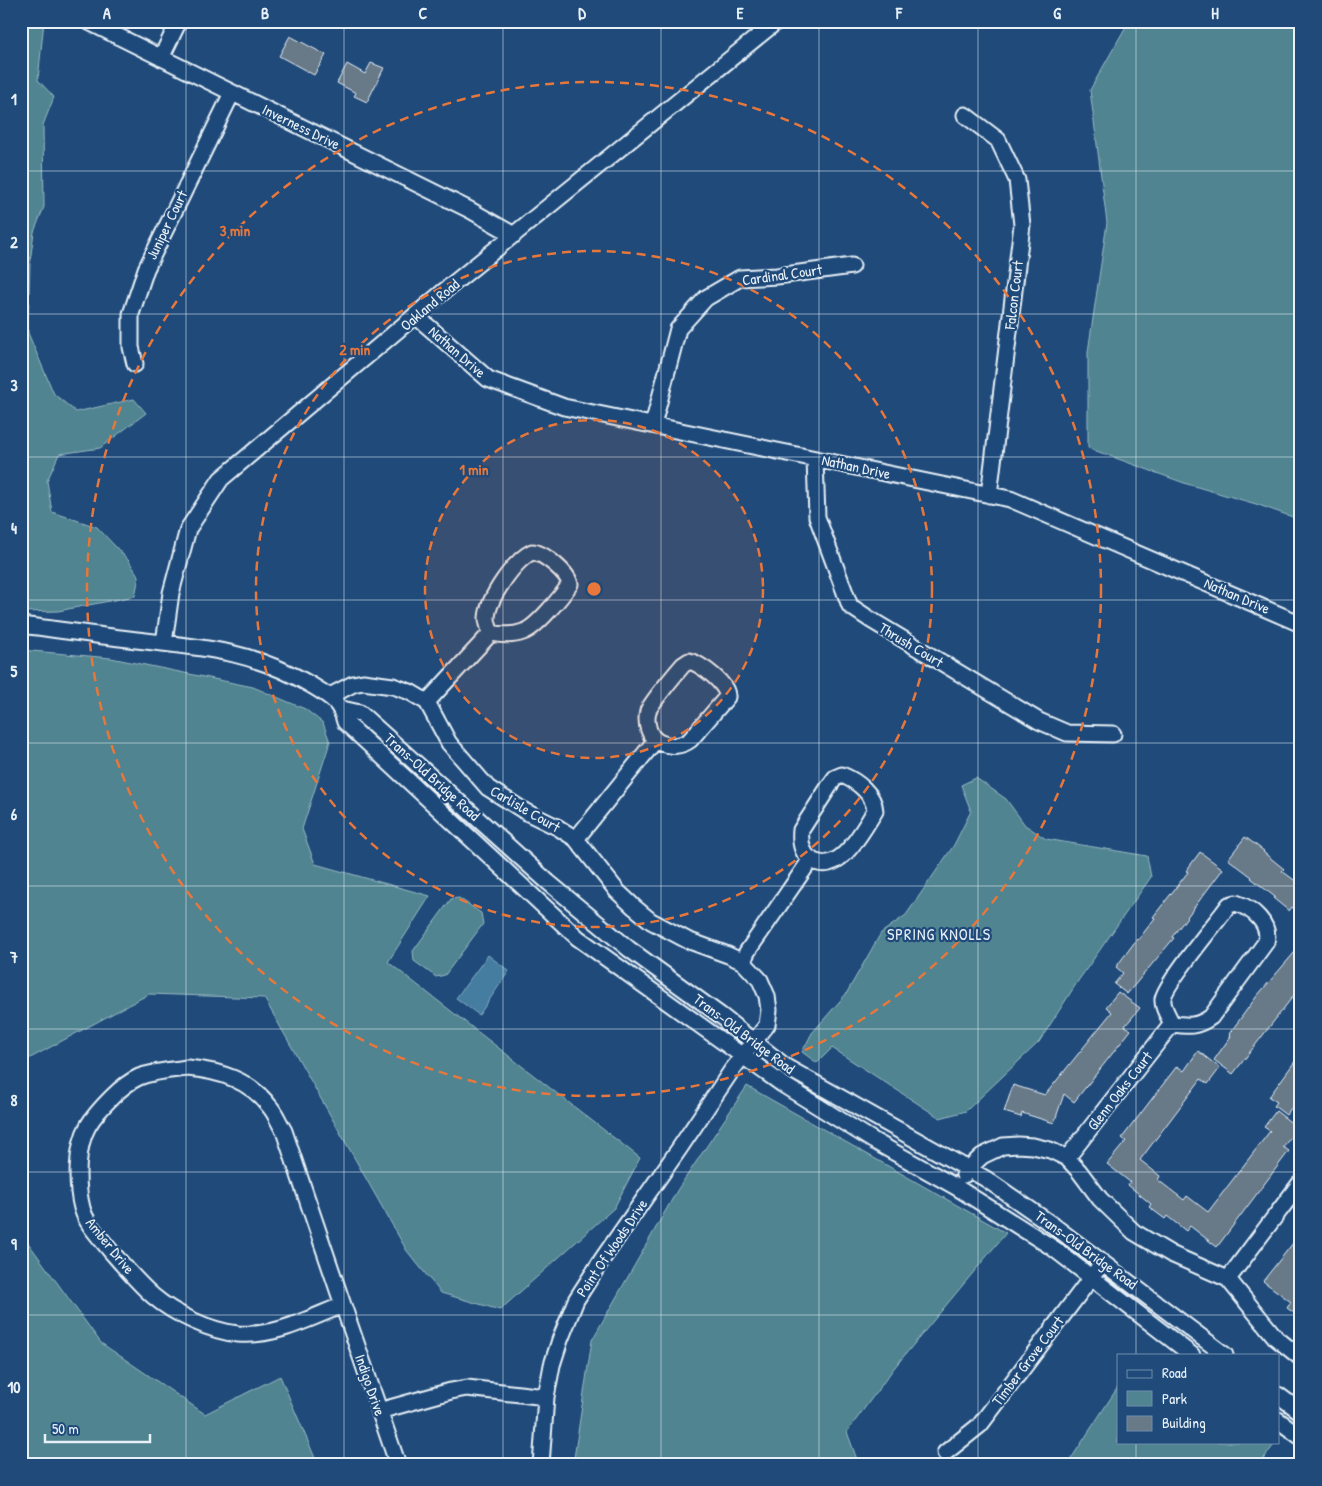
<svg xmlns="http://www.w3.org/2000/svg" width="1322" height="1486" viewBox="0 0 1322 1486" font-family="'Patrick Hand',sans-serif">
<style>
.green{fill:#508490;stroke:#9cbac4}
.water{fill:#457da0;stroke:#86abc3}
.building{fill:#687988;stroke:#e8f1f8}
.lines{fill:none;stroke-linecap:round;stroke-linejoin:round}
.minor-casing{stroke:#e8f1f8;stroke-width:19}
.minor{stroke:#1f4a7a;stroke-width:15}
.grid{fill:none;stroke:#e8f1f8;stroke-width:1;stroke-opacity:0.55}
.ring{fill:none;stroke:#e8773b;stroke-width:2.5;stroke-dasharray:9 6}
.labels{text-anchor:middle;stroke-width:4.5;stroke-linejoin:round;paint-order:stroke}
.street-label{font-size:15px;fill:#e8f1f8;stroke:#1f4a7a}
.neighbourhood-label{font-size:16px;letter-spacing:1px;fill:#e8f1f8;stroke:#1f4a7a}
.centre{fill:#e8773b;stroke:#1f4a7a;stroke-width:2.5}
.ring-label{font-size:15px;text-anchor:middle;font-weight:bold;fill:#e8773b;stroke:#1f4a7a;stroke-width:4.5;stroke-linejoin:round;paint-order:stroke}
.neatline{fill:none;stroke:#e8f1f8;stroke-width:2}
.grid-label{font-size:16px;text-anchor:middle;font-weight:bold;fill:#e8f1f8}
</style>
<rect width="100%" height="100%" fill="#1f4a7a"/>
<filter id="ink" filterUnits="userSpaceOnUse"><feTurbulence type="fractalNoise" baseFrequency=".02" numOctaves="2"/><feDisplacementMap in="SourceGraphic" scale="10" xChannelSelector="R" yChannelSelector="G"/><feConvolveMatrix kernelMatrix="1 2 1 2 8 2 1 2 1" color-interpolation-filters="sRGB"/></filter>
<g filter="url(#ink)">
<path class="green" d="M21 21H44L38 80 54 97 43 125 44 207 34 232 30 262 28 333 54 394 76 412 134 399 146 413 100 448 59 454 47 481 52 512 97 527 129 561 139 577 135 596 58 611 21 612Z
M1129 21H1301V520L1256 504 1187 484 1088 448V352L1107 223 1090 90Z
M21 650 111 658 253 687 305 709 323 723 330 742 302 829 315 864 430 896 388 962 640 1158 614 1208 500 1310 441 1293 407 1251 264 998 149 994 21 1063Z
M976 778 1006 799 1025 825 1046 839 1147 856 1151 877 1078 981 1039 1042 966 1111 940 1118 832 1048 817 1063 802 1052 812 1033 846 994 881 933 906 915 954 845 971 811 961 785Z
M459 898 481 913 483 924 445 975 436 977 414 961 413 951 451 899Z
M747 1086 1006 1233 894 1368 847 1432 859 1465H573L592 1340 678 1189Z
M21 1233 101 1343 205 1414 280 1376 318 1465H21Z
M1118 1387V1442H1276L1259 1465H1067Z"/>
<path class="water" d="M488 955 509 971 479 1015 456 998Z"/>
<path class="building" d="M290 36 326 55 314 75 279 56Z
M371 63 384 68 367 102 354 96 356 93 337 83 347 64 365 74Z
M1245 837 1264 851 1263 852 1284 869 1282 871 1301 885V914L1292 907 1289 911 1273 898 1275 897 1251 878 1252 877 1228 859Z
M1200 852 1223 869 1172 937 1174 938 1127 994 1114 984 1123 973 1116 967 1137 939 1138 940 1155 918 1153 917 1188 872 1186 871Z
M1301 945V986L1233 1074 1214 1060 1231 1036 1229 1034 1257 996Z
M1118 992 1140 1008 1125 1026 1131 1030 1074 1102 1064 1094 1054 1123 1022 1113 1021 1117 1004 1112 1013 1085 1045 1095 1112 1012 1106 1007Z
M1198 1051 1220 1068 1208 1084 1201 1079 1140 1160 1160 1176 1158 1180 1184 1200 1187 1196 1208 1212 1270 1131 1264 1127 1276 1111 1298 1128 1283 1147 1289 1151 1217 1247 1190 1226 1186 1231 1167 1216 1165 1219 1149 1207 1151 1204 1128 1185 1130 1182 1107 1164 1126 1141 1122 1138 1177 1066 1184 1071Z
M1301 1053V1095L1286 1115 1274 1106 1277 1102 1269 1097Z
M1301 1233V1318L1287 1308 1291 1302 1263 1281Z"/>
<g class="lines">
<g class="minor-casing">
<path id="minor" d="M87 21 470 210 514 235
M161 58 179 21
M965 115 998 140 1017 180 1022 225 989 495
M416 316 488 379 564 407 1010 499 1301 624
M135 364 131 347V314L146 269 232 93
M653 425 678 329 706 298 740 278 777 276 852 266
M815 459 817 517 850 606 871 620 1039 721 1067 733 1113 734
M532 552C543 552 568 573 570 584 562 596 536 628 523 632 513 636 501 635 491 633 489 628 487 623 487 618 488 598 515 560 532 552Z
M21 625C54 629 87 634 120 638 191 647 247 647 311 685 329 696 340 701 345 722L578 938 782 1084 874 1141 956 1187 1053 1248 1192 1355
M164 643 171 593 188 529 221 479 443 292 777 21
M689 661C701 664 728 684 727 697L690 740C682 746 671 747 661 743 649 739 645 723 648 711 651 703 676 673 683 665Z
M330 696 353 684 363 682 393 686 410 692 427 702 449 743 488 788 526 812 557 827 576 839 617 891 634 907 651 921 687 940 728 955 743 962 760 980 767 996 769 1010 767 1025 732 1070 679 1149 603 1258 576 1300 560 1340 552 1365 546 1397 541 1465
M427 702 491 633
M342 709 360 713 548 882 629 949 720 1015 786 1067 986 1179 1054 1226 1225 1355
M842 775C857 781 874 794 875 811 863 829 839 879 810 859 801 852 800 840 801 830L830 785 835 778Z
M576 839 655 741
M1236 903C1252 908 1271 924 1266 942L1211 1017C1197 1027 1189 1026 1172 1024 1169 1017 1162 1007 1163 999 1164 986 1212 927 1223 913L1229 905Z
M743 962 747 952 811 859
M188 1068C220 1071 250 1080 270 1107 276 1114 279 1123 284 1131L343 1305C310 1318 275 1337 238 1334 210 1331 174 1314 153 1296 137 1282 123 1265 109 1249 99 1236 86 1224 82 1208 76 1185 76 1147 88 1126 94 1115 103 1106 112 1097 120 1089 128 1082 139 1077 155 1071 171 1070 188 1068Z
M1067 1158 1172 1024
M964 1175 968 1169 982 1156 1003 1146 1018 1145 1033 1146 1050 1150 1067 1158 1079 1171 1100 1199 1134 1232 1171 1254 1228 1279 1276 1338 1301 1358
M1228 1279 1301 1182
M343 1305 398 1465
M1278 1395 1301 1412
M379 1411 451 1391 467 1388 546 1397
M1278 1420 1301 1437
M945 1453 980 1425 1097 1270"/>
</g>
<use href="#minor" class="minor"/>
</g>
</g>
<path class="grid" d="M186 21V1465M344 21V1465M503 21V1465M661 21V1465M819 21V1465M978 21V1465M1136 21V1355M21 171H1301M21 314H1301M21 457H1301M21 600H1301M21 743H1301M21 886H1301M21 1029H1301M21 1172H1301M21 1315H1301M1136 1442V1465"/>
<circle cx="594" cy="589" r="169" fill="#e8773b" fill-opacity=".12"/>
<g class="ring">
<circle cx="594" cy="589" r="169"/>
<circle cx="594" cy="589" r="338"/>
<circle cx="594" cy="589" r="507"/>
</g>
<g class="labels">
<g class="street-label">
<text transform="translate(301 127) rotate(26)" y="5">Inverness Drive</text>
<text transform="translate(167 225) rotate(-64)" y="5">Juniper Court</text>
<text transform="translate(782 275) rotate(-8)" y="5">Cardinal Court</text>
<text transform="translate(1014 295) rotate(-83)" y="5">Falcon Court</text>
<text transform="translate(430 305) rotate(-40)" y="5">Oakland Road</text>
<text transform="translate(457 352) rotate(41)" y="5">Nathan Drive</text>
<text transform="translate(856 467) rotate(12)" y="5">Nathan Drive</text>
<text transform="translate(1237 596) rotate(23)" y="5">Nathan Drive</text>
<text transform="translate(911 645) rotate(31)" y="5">Thrush Court</text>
<text transform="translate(432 777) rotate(42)" y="5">Trans-Old Bridge Road</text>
<text transform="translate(525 809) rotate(30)" y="5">Carlisle Court</text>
<text transform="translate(744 1034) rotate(37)" y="5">Trans-Old Bridge Road</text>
<text transform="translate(1120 1091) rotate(-52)" y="5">Glenn Oaks Court</text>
<text transform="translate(110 1246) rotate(51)" y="5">Amber Drive</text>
<text transform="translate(612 1248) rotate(-56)" y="5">Point Of Woods Drive</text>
<text transform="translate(1086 1250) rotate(36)" y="5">Trans-Old Bridge Road</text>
<text transform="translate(1028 1361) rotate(-53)" y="5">Timber Grove Court</text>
<text transform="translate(370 1385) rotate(71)" y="5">Indigo Drive</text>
</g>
<g class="neighbourhood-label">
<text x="939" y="940">SPRING KNOLLS</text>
</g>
</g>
<circle cx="594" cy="589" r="8" class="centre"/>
<g class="ring-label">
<text x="235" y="236">3 min</text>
<text x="355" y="355">2 min</text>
<text x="474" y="475">1 min</text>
</g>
<rect width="1322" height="1486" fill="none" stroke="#1f4a7a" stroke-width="55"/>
<rect x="1117" y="1354" width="162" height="90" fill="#1f4a7a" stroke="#6f8dac"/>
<rect x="1127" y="1370" width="25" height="8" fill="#1f4a7a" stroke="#6f8dac"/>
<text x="1162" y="1378" font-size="15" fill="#e8f1f8">Road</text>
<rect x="1127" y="1391" width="25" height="15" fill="#508490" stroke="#6f8dac"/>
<text x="1162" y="1404" font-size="15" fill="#e8f1f8">Park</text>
<rect x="1127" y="1416" width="25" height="15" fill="#687988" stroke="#6f8dac"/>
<text x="1162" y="1428" font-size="15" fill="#e8f1f8">Building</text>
<path d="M45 1434v8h105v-8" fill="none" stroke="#e8f1f8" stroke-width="2.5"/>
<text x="52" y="1434" font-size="15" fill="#e8f1f8" stroke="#1f4a7a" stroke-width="4" paint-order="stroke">50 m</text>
<rect x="28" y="28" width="1266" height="1430" class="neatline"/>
<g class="grid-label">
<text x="107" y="19">A</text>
<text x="265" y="19">B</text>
<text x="423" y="19">C</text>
<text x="582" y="19">D</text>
<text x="740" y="19">E</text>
<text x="899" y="19">F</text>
<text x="1057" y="19">G</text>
<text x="1215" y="19">H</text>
<text x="14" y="105">1</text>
<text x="14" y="248">2</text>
<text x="14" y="391">3</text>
<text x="14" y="534">4</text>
<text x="14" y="677">5</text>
<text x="14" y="820">6</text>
<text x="14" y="963">7</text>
<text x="14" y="1106">8</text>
<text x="14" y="1250">9</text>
<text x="14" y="1393">10</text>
</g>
</svg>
